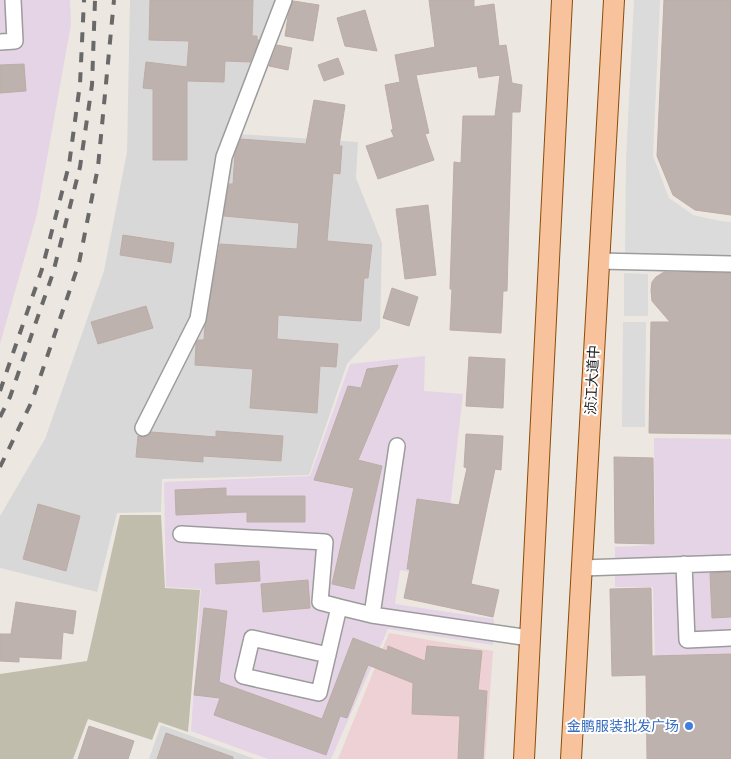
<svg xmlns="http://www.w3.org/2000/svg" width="731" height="759" viewBox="0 0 731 759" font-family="Arial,'Noto Sans SC',sans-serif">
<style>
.residential{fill:#d9d8d9}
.commercial{fill:#edd1d4}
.industrial{fill:#e5d4e5}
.construction{fill:#c0bdad}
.parking{fill:#dbdbdb}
.building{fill:#bdb2ae;stroke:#bdaca5}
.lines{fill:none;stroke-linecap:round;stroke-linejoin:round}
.minor-casing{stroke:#9c9c9c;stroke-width:18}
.major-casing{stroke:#8c4c07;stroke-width:22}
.minor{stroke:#fff;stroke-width:15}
.major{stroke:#f7c29c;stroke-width:20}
.rail{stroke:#696969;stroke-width:4;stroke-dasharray:10 10;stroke-linecap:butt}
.shop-dot{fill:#3f7fe0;stroke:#fff;stroke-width:2}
.labels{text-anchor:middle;stroke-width:4;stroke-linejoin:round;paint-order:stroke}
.street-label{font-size:14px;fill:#1b1b1b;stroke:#fff}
.shop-label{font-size:14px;fill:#366cbe;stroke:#fff;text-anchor:end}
</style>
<rect width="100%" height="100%" fill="#ece7e1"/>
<path class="residential" d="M130 0H289L237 134 358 142 356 178 382 243 380 328 347 364 309 475 162 479 161 512 117 513 97 592 0 568V516L45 439 104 271 127 152Z
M161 725 255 759H149Z"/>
<path class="commercial" d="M389 633 493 651 485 759H338Z"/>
<path class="industrial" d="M0 0H70L71 24 37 214 0 344Z
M425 356 424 391 463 394 442 578 400 570 395 604 494 619 493 645 388 629 331 759H268L191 731 201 589 166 587 164 482 310 476 350 364Z
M654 438 731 439V686L656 690 653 587H615V547L655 545Z"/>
<path class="construction" d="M120 515H161L165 588 200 590 188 732 159 722 152 740 88 719 73 759H0V674L87 661Z"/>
<path class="parking" d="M634 0H660L653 156 669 198 693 215 720 221 731 222V256L625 255 626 160Z
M624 273 648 274V316H624Z
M623 322H646L645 427H622Z"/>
<path class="building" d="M150 0H253L252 36H257V40H259L250 62 225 61 224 82 187 81V160H153V89L143 88 146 62 187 67 189 41 149 40Z
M429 0H474V7L494 4 499 46 506 45 512 83 522 85 520 112H512L507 291H503L501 333 450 330 452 289H450L454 162 461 163 463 116H495L500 75 479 78 477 66 416 75 429 133 425 134 434 160 378 179 366 146 394 137 391 130 393 129 385 85 400 82 395 55 435 47Z
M664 0H731V215L695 210 673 195 657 156Z
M293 1 319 5 313 41 285 36 288 16Z
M365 10 377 51 345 46 337 18Z
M277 45 292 48 288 70 269 66Z
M338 58 344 74 324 81 318 65Z
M24 64 26 91 0 93V65Z
M314 100 345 105 339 146H342L340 174 333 173 327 241 372 245 368 278H364L361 321 278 315 277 339 338 344 336 367 320 366 317 413 250 408 253 369 195 365 196 343 198 340H204L205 325 220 244 297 249 299 223 224 216 229 184H233L235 153 241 139 306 144Z
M428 205 436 275 405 279 396 209Z
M123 235 174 243 171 263 120 255Z
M664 272 731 273V434L649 433 651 322H670L652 301 651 290 652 282 656 277Z
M392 288 418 297 409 326 383 318Z
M146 306 153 328 98 344 91 322Z
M469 357 505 359 503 408 466 406Z
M398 365 358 460 382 466 354 589 332 584 354 488 314 480 348 386 361 388 367 369Z
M216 431 283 436 281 461 203 456V462L136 457 138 436 144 437 151 432 216 437Z
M466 434 503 436 501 470 495 469 471 584 499 590 493 617 404 598 410 569H407L417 499 459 505 467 468 464 467Z
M614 457 653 458 654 544 615 543Z
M226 488V496H305V522H247V512L176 515 175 490Z
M38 504 80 516 66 571 23 559Z
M259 561 260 581 216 584 215 564Z
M731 572V617L712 618 710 573Z
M308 580 310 608 263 612 261 584Z
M651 588 652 656 731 654V759H647L646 675 612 676 610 589Z
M16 602 76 611 73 634 63 632 61 659 19 657V662L0 661V634H11Z
M204 608 227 611 219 682 322 719 353 638 387 651 388 646 425 661 427 646 482 651 478 690 487 691 483 759H458L460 716 412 714 413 683 368 665 347 718 340 716 326 755 214 715 220 698 194 695Z
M89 726 134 741 128 759H78Z
M166 733 233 757V759H157Z"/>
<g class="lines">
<g class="minor-casing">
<path id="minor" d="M0 42 15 41 13 0
M599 261 731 264
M143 428 198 319 224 157 284 0
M397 446 372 615 530 638
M181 534 325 542 320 602 339 607
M684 564 687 640 731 638
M582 568 731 563
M328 655 252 638 243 676 319 693 339 607 372 615"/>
</g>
<g class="major-casing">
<path id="major" d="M524 759 562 0
M571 759 614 0"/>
</g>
<use href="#minor" class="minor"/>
<use href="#major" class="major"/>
<path class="rail" d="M0 391 42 269 69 165 80 84 84 0
M0 417 10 397 53 273 80 167 92 85 95 0
M0 467 32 401 79 263 98 167 114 0"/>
</g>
<circle class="shop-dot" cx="689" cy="726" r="5"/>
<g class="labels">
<g class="street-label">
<text transform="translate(592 380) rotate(-87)" y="5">浈江大道中</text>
</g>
<g class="shop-label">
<text x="679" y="731">金鹏服装批发广场</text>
</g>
</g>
</svg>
